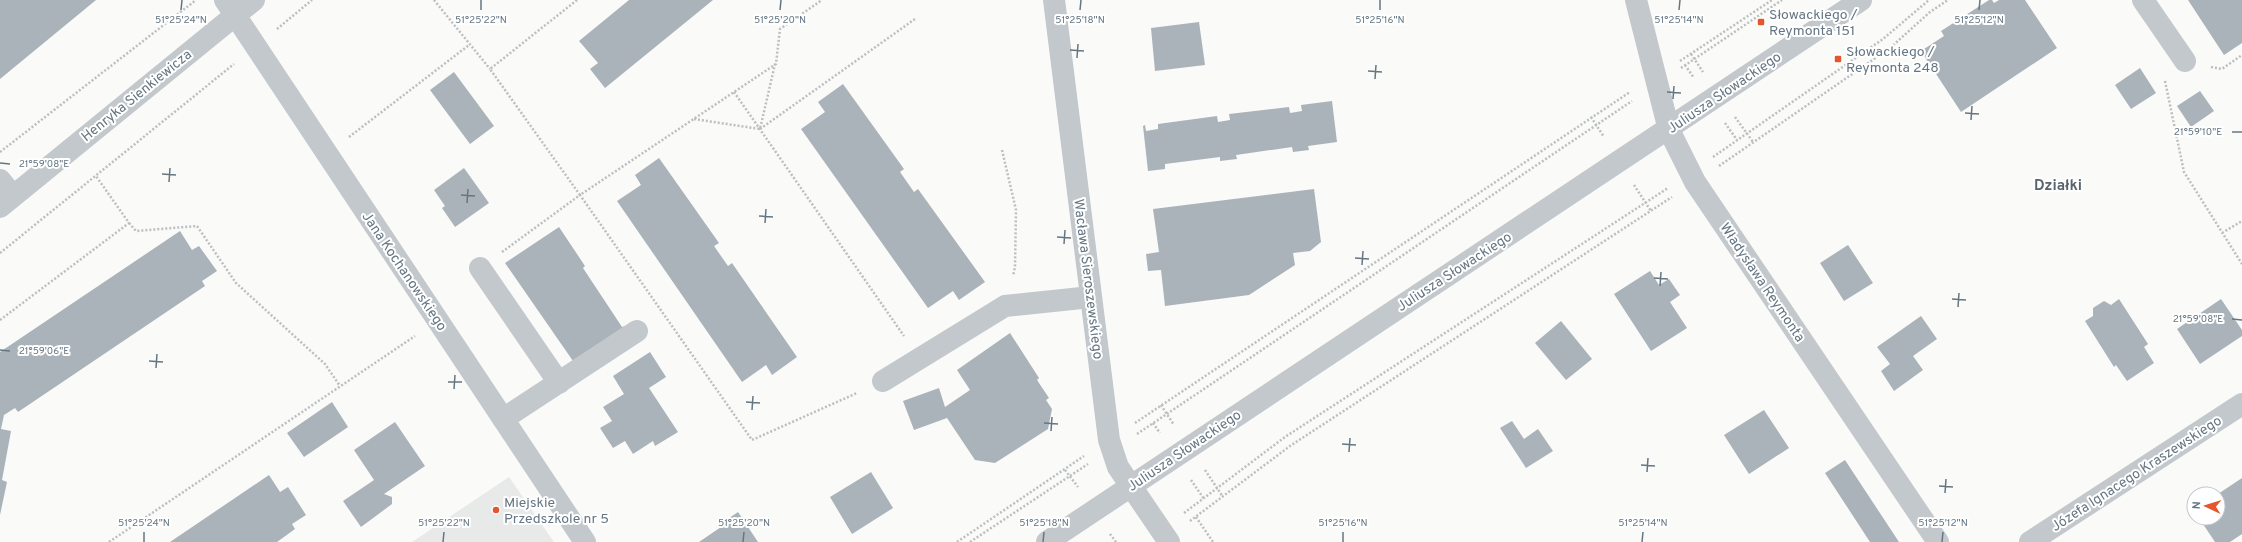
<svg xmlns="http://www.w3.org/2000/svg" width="2242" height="542" viewBox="0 0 2242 542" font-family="Overpass,sans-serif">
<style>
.built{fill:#e8e9e9}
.building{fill:#aab3b9}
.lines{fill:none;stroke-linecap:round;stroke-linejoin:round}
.path{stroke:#bbbfc2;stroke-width:2.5;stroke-dasharray:2 2;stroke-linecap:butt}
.minor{stroke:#c3c8cc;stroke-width:22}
.ticks{fill:none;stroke:#657683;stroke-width:1.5}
.poi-dot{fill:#e4572e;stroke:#fff;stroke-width:1.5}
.labels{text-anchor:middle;stroke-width:4;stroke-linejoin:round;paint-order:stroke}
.poi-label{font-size:14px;fill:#657683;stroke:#fff;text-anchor:start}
.street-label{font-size:14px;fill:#657683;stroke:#fff}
.neighbourhood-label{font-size:15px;font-weight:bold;fill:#57646e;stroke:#fff}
.ticks-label{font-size:10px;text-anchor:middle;fill:#657683;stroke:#fff;stroke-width:4;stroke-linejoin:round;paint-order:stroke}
</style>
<rect width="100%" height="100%" fill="#fafaf8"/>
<path class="built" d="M509 477 554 542H412Z"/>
<path class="building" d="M0 0H96L0 79Z
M629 0H713L605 88 590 69 598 63 579 41Z
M1989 0H1992L1994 3 1999 0H2025L2057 48 1961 112 1921 51 1944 36 1941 31Z
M2188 0H2242V43L2224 55Z
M1199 22 1205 65 1155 71 1151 28Z
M2140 68 2156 93 2131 109 2115 85Z
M454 72 494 126 470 144 430 90Z
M843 84 904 169 900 172 914 192 918 189 985 282 959 300 953 291 928 308 801 129 825 112 818 102Z
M2200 91 2214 111 2191 127 2177 106Z
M1332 101 1337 142 1308 146 1309 150 1293 152 1292 147 1236 155 1237 159 1220 161V157L1165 164V169L1148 171 1143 126 1145 125 1146 131 1158 129V124L1217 116 1218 122 1230 120 1229 114 1289 107 1290 113 1302 111 1301 105Z
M659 158 719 243 714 246 728 266 732 263 797 357 772 375 766 365 742 382 617 201 641 185 635 175Z
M464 168 489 203 455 227 442 208 445 206 434 190Z
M1314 189 1321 242 1310 251 1293 253 1295 265 1249 295 1165 306 1161 270 1148 271 1146 254 1159 252 1153 209Z
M559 227 585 266 583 268 622 327 625 326 626 328 573 361 505 263Z
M180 231 192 250 199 246 217 271 202 281 205 286 18 412 15 408 4 415 1 429 11 431 2 480 7 482 0 515V352Z
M1848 245 1873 283 1844 301 1820 263Z
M1650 271 1659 285 1669 279 1680 295 1670 302 1687 328 1651 351 1614 294Z
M2119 299 2148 344 2144 347 2154 363 2127 381 2116 365 2114 367 2085 321 2093 316V308L2104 301 2111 305Z
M2221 299 2242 330V336L2200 364 2177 329Z
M1921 316 1937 339 1913 356 1923 370 1894 391 1881 371 1890 364 1877 347Z
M1561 321 1592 359 1566 380 1535 343Z
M1010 333 1039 378 1037 380 1049 398 1046 400 1052 409 1048 429 995 463 975 460 947 418 914 430 903 401 939 388 945 407 970 390 957 370Z
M650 352 666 377 649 388 678 432 655 446 653 441 633 454 625 441 613 448 600 428 612 421 603 407 624 394 613 376Z
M332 402 348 427 304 457 287 433Z
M1764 410 1789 448 1749 474 1724 435Z
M1512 421 1524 439 1538 429 1553 451 1526 468 1500 428Z
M395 422 425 466 384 494 392 497V504L361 527 343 501 374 480 354 450Z
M1845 460 1899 542H1870L1825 473Z
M871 472 893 508 852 534 830 497Z
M269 475 280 492 288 487 306 515 292 524 295 529 277 542H170Z
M2242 478V534L2230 542H2215L2199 518H2218V494Z
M738 512 758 542H699L721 527 719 525Z"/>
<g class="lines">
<path class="path" d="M434 0 490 69
M577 0 490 69 580 195 776 64 780 29 822 0
M277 29 312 0
M1691 54 1703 72
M1680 61 1772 0
M1685 65 1694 78
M2211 67 2222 69 2242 55
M1681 68 1782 0
M2165 81 2184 172 2242 264
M734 92 904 336
M1591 117 1604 137
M1735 117 1753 142
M694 119 760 129 775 64
M1725 123 1737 140
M760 129 915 19
M349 137 469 45
M1002 150 1016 210 1015 267 1013 276
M0 152 196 0
M1713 157 1883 39 1929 0
M1719 166 1890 48 1930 12 1948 0
M1634 185 1651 211
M129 223 136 231 197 226 236 283 325 364 340 386
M2222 233 2242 221
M502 252 580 195 752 440 857 393
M0 253 234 64
M0 320 129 223 96 176
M1161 405 1174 425
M1135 423 1630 92
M1153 423 1160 433
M1137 434 1632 101
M1065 470 1078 487
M1205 470 1223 497
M1191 480 1204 499
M1184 513 1285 437 1668 188
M1196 517 1213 542
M1190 521 1290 446 1672 197
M1110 534 1116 542
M109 542 415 336
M957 542 1084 456
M970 542 1088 464"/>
<path class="minor" d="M225 0 585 542
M1054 0 1109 440 1118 467 1169 542
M1636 0 1669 130 1695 182 1938 542
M2143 0 2185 61
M0 180 13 196
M0 207 254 0
M480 268 559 383
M883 381 1005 306 1091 297
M503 419 637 331
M1047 542 1861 0
M2030 542 2242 404"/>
</g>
<path class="ticks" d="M181 10 182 0M481 10V0M780 10 781 0M1080 10 1081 0M1380 10V0M1679 10 1680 0M1979 10 1980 0M1070 50 1084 51M1077 58 1078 44M1368 71 1382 72M1375 79 1376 65M1667 92 1681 93M1673 99 1674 86M1965 113 1979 114M1971 120 1972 106M2232 132H2242M0 163 10 164M162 174 176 175M169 182 170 168M461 195 475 196M467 203 468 189M759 216 773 217M765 223 766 209M1057 237 1071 238M1064 244 1065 230M1355 258 1369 259M1362 265 1363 251M1654 278 1668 279M1660 286 1661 272M1952 299 1966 300M1958 307 1959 293M2232 319 2242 320M0 350 10 351M149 361 163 362M156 368 157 354M448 382H462M454 389 455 375M746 402 760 403M752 410 753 396M1044 423 1058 424M1051 431 1052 417M1342 444 1356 445M1349 452 1350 438M1641 465 1655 466M1647 472 1648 458M1939 486 1953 487M1945 493 1946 479M144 542V532M443 542 444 532M743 542 744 532M1043 542 1044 532M1343 542V532M1642 542 1643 532M1942 542 1943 532"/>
<g class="poi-dot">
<rect x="1757" y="18" width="8" height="8" rx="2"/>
<rect x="1834" y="55" width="8" height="8" rx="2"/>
<circle cx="496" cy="510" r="4"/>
</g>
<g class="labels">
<g class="poi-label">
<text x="1769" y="19">Słowackiego /<tspan x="1769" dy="16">Reymonta 151</tspan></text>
<text x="1846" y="56">Słowackiego /<tspan x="1846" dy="16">Reymonta 248</tspan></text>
<text x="504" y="507">Miejskie<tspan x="504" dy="16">Przedszkole nr 5</tspan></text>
</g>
<g class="street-label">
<text transform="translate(1724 92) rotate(-34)" y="5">Juliusza Słowackiego</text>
<text transform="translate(136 95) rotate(-39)" y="5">Henryka Sienkiewicza</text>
<text transform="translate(405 271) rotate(56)" y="5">Jana Kochanowskiego</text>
<text transform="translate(1454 271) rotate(-33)" y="5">Juliusza Słowackiego</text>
<text transform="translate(1089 279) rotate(83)" y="5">Wacława Sieroszewskiego</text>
<text transform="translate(1763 282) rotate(56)" y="5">Władysława Reymonta</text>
<text transform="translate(1184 450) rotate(-34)" y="5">Juliusza Słowackiego</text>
<text transform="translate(2136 473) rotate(-33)" y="5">Józefa Ignacego Kraszewskiego</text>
</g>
<g class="neighbourhood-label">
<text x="2058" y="190">Działki</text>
</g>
</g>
<g class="ticks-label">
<text x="181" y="23">51°25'24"N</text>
<text x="481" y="23">51°25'22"N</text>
<text x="780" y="23">51°25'20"N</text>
<text x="1080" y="23">51°25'18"N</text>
<text x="1380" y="23">51°25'16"N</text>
<text x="1679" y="23">51°25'14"N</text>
<text x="1979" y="23">51°25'12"N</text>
<text x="2198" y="135">21°59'10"E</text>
<text x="44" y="167">21°59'08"E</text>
<text x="2198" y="322">21°59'08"E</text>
<text x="44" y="354">21°59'06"E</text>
<text x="144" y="526">51°25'24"N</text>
<text x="444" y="526">51°25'22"N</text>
<text x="744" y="526">51°25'20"N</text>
<text x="1044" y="526">51°25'18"N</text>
<text x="1343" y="526">51°25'16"N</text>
<text x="1643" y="526">51°25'14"N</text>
<text x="1943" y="526">51°25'12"N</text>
</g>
<g transform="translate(2206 506) rotate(274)"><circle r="19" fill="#ffffff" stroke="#c1c8cd"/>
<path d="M0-3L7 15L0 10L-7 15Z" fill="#e4572e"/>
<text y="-6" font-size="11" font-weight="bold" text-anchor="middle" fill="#657683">N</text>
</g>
</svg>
